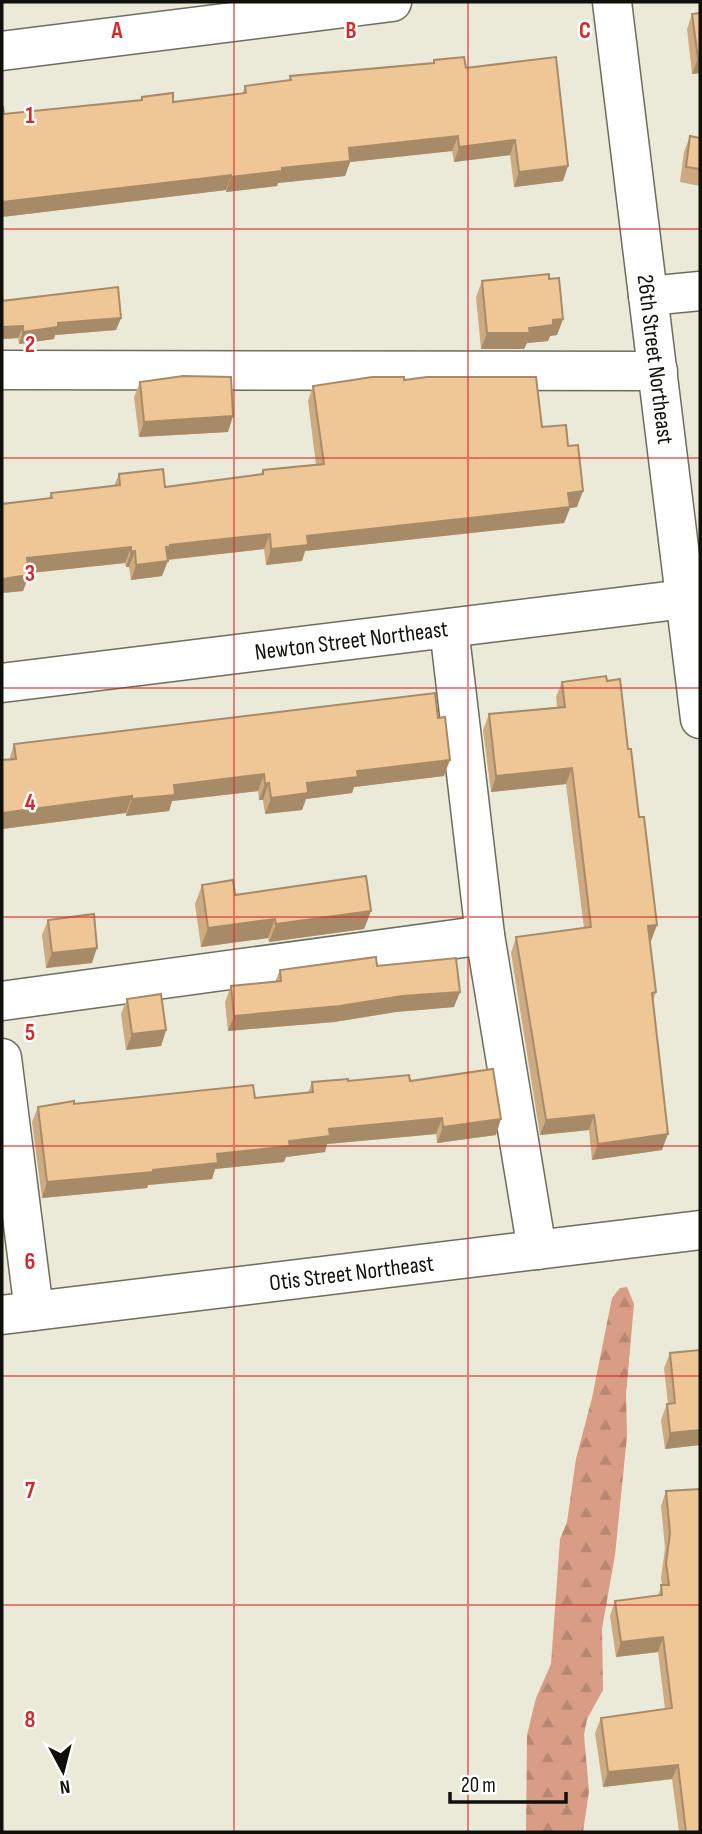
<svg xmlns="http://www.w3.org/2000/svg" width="702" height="1834" viewBox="0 0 702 1834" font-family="'Sofia Sans Condensed',sans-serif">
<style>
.forest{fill:url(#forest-firs)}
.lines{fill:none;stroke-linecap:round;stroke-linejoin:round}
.minor-casing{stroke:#6e6c5d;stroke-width:41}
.minor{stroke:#fff;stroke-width:38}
.wall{fill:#ceaa80}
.shaded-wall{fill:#a78b68}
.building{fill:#efc695;stroke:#a78b68;stroke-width:2}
.grid{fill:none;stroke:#d62828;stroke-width:2;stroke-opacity:0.55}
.labels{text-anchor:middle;stroke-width:5;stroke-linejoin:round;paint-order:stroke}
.street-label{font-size:23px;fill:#10100a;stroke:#fff}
.grid-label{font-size:23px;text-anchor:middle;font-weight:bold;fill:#d62828;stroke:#fff;stroke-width:5;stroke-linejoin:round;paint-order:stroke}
</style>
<defs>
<pattern id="forest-firs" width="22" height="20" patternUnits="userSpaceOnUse" patternTransform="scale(1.75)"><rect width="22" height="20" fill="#d99d85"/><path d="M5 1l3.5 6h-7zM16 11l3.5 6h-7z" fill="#b98672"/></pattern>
</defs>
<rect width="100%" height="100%" fill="#ebe9d8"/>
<path class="forest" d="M627 1287 634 1304 626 1395 627 1436 615 1555 602 1629 603 1690 587 1719 584 1735 589 1791 583 1832H526L527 1735 536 1698 551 1664 560 1539 567 1522 576 1459 592 1398 612 1298 620 1288Z"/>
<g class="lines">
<g class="minor-casing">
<g id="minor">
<path id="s1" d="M612 2 700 719"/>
<path d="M2 51 392 2"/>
<path d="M648 296 700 291"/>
<path d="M2 370 658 371"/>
<path d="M449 628 485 935 537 1250"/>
<path id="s2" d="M2 683 700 597"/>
<path d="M2 1001 485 935"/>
<path d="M2 1058 34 1311"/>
<path id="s3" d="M2 1315 700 1230"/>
</g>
</g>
<use href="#minor" class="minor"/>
</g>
<path class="wall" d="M700 13V75V73L692 74 687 29 692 14Z
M434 60 466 68 563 181 514 187 510 155 454 162 452 151 350 162 345 176 278 183 277 186 226 192V190L2 217V107L4 114 141 100 142 97 173 102 242 94 245 86 289 80 290 76 433 63Z
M690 136 700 138V186L680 182 684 152Z
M549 279 563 319 557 335 550 336 548 341 527 343 524 349H481L476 297 482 281Z
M2 301 121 318 116 330 55 335 54 339 19 344 18 338 2 339Z
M404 380 542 427 577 507 570 508 564 523 305 551 302 561 266 565 264 549 167 560 162 576 131 580 129 567H126L125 563 29 573 23 591 2 593V504L49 498 51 493 114 486 119 474 165 487 261 474 263 470 316 465 308 401 313 386Z
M140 382 233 416 228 432 139 437 134 397Z
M607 681 628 749 651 941H650L656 992 653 1001 662 1150 592 1160 589 1130 540 1135 511 953 516 937 584 928 566 784 491 792 483 730 489 714 557 707 556 697 562 682Z
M14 744 444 776 354 787 352 793 306 799 302 810 265 814 263 800H259L258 791 172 801 169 811 126 816V813L2 829V760H9Z
M202 885 235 895 371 911 364 929 269 942 268 938 201 947 195 904Z
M48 920 92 963 46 968 42 935Z
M377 966 454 1007 396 1012 334 1022 228 1031 225 1002 231 986 275 982 280 970Z
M127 999 166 1030 161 1046 126 1050 121 1014Z
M410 1081 496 1135 437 1143 436 1134 327 1144 325 1152 286 1157 284 1162 215 1169 212 1179 148 1185 147 1188 42 1198 32 1122 38 1107 255 1098 308 1093 312 1082Z
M670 1353 700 1445 665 1449 661 1420 667 1404H668L664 1368Z
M666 1491 700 1832H679L672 1779 603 1787 595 1733 601 1718 665 1709 658 1652 616 1657 610 1616 615 1601 658 1595 662 1585 661 1578 665 1548 661 1506Z"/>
<path class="shaded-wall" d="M698 58H700V73L692 74Z
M458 136 452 151 350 162 345 176 278 183 277 186 226 192 231 177 282 168 349 148Z
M515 140 510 155 454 162 459 147Z
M568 166 563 181 514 187 519 172Z
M231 175 226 190 2 217V202Z
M121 318 116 330 55 335 54 339 19 344 23 332 58 323Z
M563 319 557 335 550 336 548 341 527 343 524 349H481L487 333 529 328 553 320Z
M23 326 18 338 2 339V327Z
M233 416 228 432 139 437 144 422Z
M583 491 577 507 570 508 564 523 305 551 302 561 266 565 271 549 307 536Z
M270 534 264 549 165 560 168 561 162 576 131 580 136 565 170 545Z
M131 547 125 563 21 574 27 558Z
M135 551 129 567H126L131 552Z
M29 575 23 591 2 593V579Z
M450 760 444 776 354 787 352 793 306 799 302 810 265 814 271 798 307 783 357 771Z
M572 768 566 784 491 792 496 776Z
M264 774 258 791 172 801 169 811 126 816 132 799 174 785Z
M269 783 263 800H259L265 784Z
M132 796 126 813 2 829V813Z
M371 911 364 929 269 942 276 924Z
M275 919 268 938 201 947 208 928Z
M657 925 651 941 642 942 648 926Z
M97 948 92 963 46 968 52 953Z
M460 992 454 1007 396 1012 334 1022 228 1031 234 1016 402 996Z
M166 1030 161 1046 126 1050 132 1034Z
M594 1115 589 1130 540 1135 546 1120Z
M442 1118 436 1134 327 1144 325 1152 286 1157 284 1162 215 1169 212 1179 148 1185 147 1188 42 1198 47 1182 153 1170 217 1154 289 1141 329 1129Z
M501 1119 496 1135 437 1143 443 1127Z
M668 1134 662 1150 592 1160 598 1144Z
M700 1430V1445L665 1449 670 1433Z
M663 1637 658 1652 616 1657 621 1642Z
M678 1765 672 1779 603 1787 608 1772Z"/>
<path class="building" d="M700 13V58H698L692 14Z
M464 57 466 68 556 57 568 166 519 172 515 140 459 147 458 136 349 148 350 161 282 168V171L231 177V175L2 202V107H3L4 114 142 100V97L173 93V102L246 93 245 86 291 80 290 76 434 63V60Z
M690 136 700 138V169L686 167Z
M549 274V279L559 278 563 319 553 320V325L529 328 530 333H487L482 281Z
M118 287 121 318 58 323V327L23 332V326L2 327V301Z
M183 376 231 377 233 416 144 422 140 382Z
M372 377H404V380L427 377H536L542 427 566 425 568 446 578 445 583 491 568 493 570 507 307 536 308 545 271 549 270 534 170 545V547H166L168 561 136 565 135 551 131 552V547L27 558 29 575 2 579V504L52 498 51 493 120 485 119 474 163 469 165 487 263 474V470L324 464 313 386Z
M606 676 607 681 620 679 628 749H631L639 817H644L657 925 648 926 656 992 652 993 668 1134 598 1144 594 1115 546 1120 516 937 591 927 572 768 496 776 489 714 565 707 562 682Z
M435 693 438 718 445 717 450 760 357 771 358 777 307 783 308 793 271 798 269 783 265 784 264 774 174 785 175 795 132 799V796L2 813V760L16 759 14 744Z
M366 876 371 911 276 924 275 919 208 928 202 885 233 880 235 895Z
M94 914 97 948 52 953 48 920Z
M376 957 377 966 456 958 460 992 402 996 340 1006 234 1016 231 986 281 981 280 970Z
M161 994 166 1030 132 1034 127 999Z
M493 1069 501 1119 443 1127 442 1118 329 1129 330 1136 289 1141 290 1146 217 1154 218 1163 153 1170V1172L47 1182 38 1107 74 1101V1104L253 1085 255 1098 313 1092 312 1082 348 1079V1081L409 1075 410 1081Z
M700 1350V1430L670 1433 667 1404 675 1403 670 1353Z
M700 1489V1832H686L678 1765 608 1772 601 1718 672 1708 663 1637 621 1642 615 1601 662 1595 661 1585H669L666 1563 670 1533 666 1491Z"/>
<path class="grid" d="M234 2V1832M468 2V1832M2 229H700M2 458H700M2 688H700M2 917H700M2 1146H700M2 1376H700M2 1605H700"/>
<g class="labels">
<g class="street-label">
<text dy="8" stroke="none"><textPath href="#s1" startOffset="360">26th Street Northeast</textPath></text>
<text dy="8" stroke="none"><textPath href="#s2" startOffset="352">Newton Street Northeast</textPath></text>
<text dy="8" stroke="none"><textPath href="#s3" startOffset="352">Otis Street Northeast</textPath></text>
</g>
</g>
<g class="grid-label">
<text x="117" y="38">A</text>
<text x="351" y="38">B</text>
<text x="585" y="38">C</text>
<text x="30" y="123">1</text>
<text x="30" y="352">2</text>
<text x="30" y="581">3</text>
<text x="30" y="810">4</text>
<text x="30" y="1040">5</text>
<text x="30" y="1269">6</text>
<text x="30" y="1498">7</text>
<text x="30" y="1727">8</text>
</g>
<rect width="702" height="1834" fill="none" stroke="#10100a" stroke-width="7"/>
<g transform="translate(63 1771) rotate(173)" stroke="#ffffff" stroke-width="5" paint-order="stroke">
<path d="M0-5L12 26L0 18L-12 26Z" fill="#10100a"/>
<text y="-10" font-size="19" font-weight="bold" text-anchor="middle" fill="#10100a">N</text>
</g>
<path d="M450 1792v10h116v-10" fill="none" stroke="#10100a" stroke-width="3.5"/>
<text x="461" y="1792" font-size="21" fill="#10100a" stroke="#ffffff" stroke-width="5" paint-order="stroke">20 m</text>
</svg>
